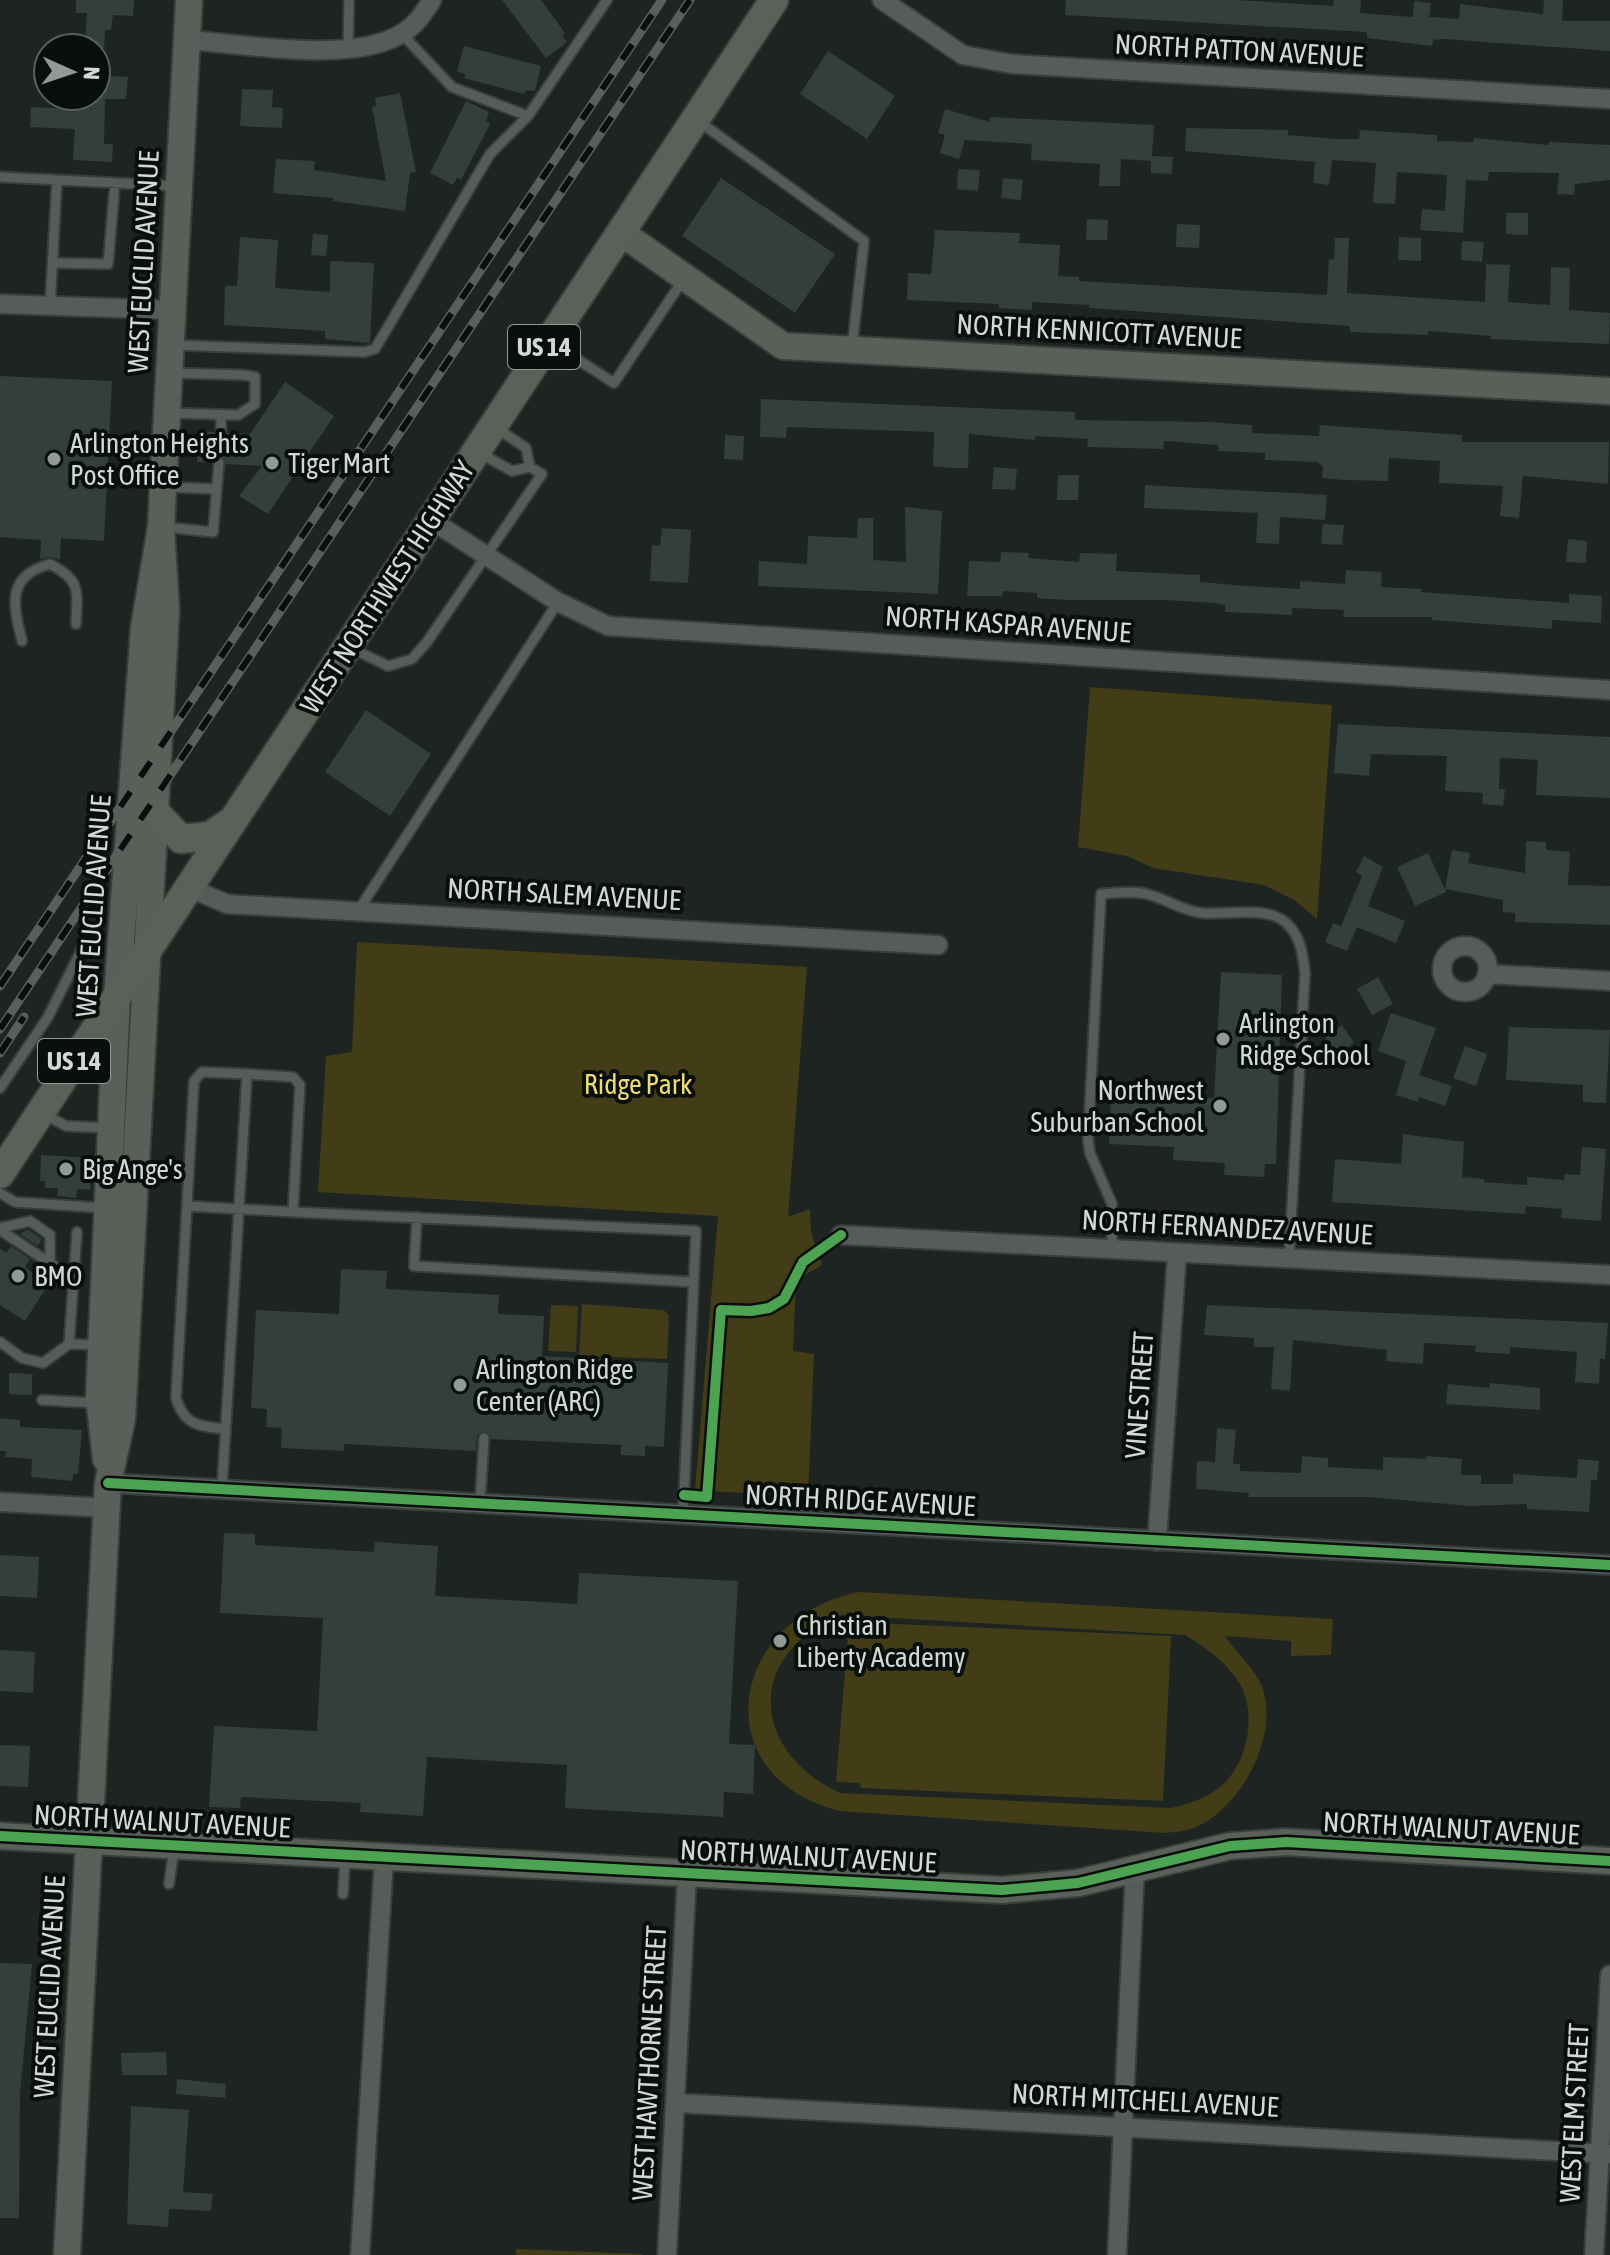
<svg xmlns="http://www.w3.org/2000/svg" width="1610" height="2255" viewBox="0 0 1610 2255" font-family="'Asap Condensed',sans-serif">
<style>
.green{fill:#423c17;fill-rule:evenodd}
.building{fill:#323f3d}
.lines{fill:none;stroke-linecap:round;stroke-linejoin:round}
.lane-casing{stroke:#383e3a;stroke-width:13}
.street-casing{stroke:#383e3a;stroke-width:22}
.secondary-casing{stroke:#383e3a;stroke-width:30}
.primary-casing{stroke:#383e3a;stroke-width:32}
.lane{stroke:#565c59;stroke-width:9}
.street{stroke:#565c59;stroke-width:18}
.secondary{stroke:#5a6059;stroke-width:26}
.primary{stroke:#5a6158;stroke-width:28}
.rail-casing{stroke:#5a5f5c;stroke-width:9}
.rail{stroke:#090f0c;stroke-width:6;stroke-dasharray:18;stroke-linecap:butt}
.cycleway-casing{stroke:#090f0c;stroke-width:15}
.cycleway{stroke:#4ca352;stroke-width:10}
.poi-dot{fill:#929a95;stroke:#090f0c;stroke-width:3}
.labels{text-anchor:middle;stroke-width:8;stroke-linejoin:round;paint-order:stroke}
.shield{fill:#090f0c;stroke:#949c98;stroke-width:2}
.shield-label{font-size:26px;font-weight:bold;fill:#d0d9d4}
.street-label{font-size:28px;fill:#d0d9d4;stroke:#090f0c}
.poi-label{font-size:28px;fill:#d0d9d4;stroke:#090f0c;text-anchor:start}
.park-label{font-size:28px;fill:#edda79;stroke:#090f0c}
</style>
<rect width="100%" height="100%" fill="#1e2421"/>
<path class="green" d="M1090 687 1332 705 1317 919 1294 900 1264 885 1153 868 1127 856 1078 847Z
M357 942 807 967 788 1217 810 1209 811 1232 822 1265 796 1280 793 1351 814 1354 808 1497 695 1490 718 1216 318 1192 326 1056 352 1052Z
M582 1304 664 1310 669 1316 667 1359 579 1356Z
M551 1305 578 1306 576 1352 548 1351Z
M858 1592 1333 1619 1331 1655 1291 1656V1641L1225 1636C1235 1651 1250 1664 1259 1680 1284 1728 1243 1807 1196 1827 1187 1831 1175 1832 1165 1833L840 1811C705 1778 726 1620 858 1592ZM841 1615 1185 1635C1207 1648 1226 1662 1240 1684 1258 1716 1247 1769 1216 1790 1202 1800 1187 1804 1171 1808L840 1793C749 1750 746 1654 841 1615Z
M849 1622 1171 1636 1163 1801 861 1788 860 1783 836 1782Z
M516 2249 642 2254V2255H516Z"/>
<path class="building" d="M76 0H134L133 16 113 15 111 30H105L104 48H84L87 13H76Z
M502 0H541L565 33 562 35 567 42 546 58Z
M1066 0H1237L1333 6 1334 0H1361L1360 13 1413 17 1414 1 1431 3 1429 17 1459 19 1460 4 1543 14 1544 0H1563L1562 21H1610V51L1444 39 1433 40 1432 46 1367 38V32L1065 15Z
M464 46 541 66 535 91 526 90 524 94 464 78 465 74 457 71Z
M828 51 895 96 867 139 800 94Z
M96 75 128 77 126 99H105L104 144H113L112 162 73 160 75 129 30 127 31 107 71 109V96H96Z
M242 89 273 90 272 107 283 108 282 128 240 126Z
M400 93 416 172 410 173 405 211 333 201V198L273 193 276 159 315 161 314 170 386 181 372 107 376 106 375 98Z
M466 101 489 112 486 121 490 124 461 180 457 178 453 185 430 173Z
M945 109 990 122V117L1154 125 1152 156 1173 157 1172 174 1151 173V161L1121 159 1120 186H1099L1100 164 1031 160 1032 144 965 140 959 159 940 153 945 135 938 133Z
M1186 128 1288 130V135L1337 139H1359L1360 130 1437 135V141L1473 142 1474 138 1549 145V142L1610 145V180L1575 184 1574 195 1557 194 1559 173 1489 172 1488 181 1466 180 1463 233 1420 230 1422 209 1445 211 1447 175 1397 172 1395 204 1373 203 1376 163 1332 160 1329 185 1313 183 1315 162 1185 151Z
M958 169 980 170 978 191 957 189Z
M721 178 835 254 795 313 682 236Z
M1003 178 1023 180 1021 200 1001 198Z
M1506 213H1528V235L1506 234Z
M1087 219 1108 220 1107 240H1086Z
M1177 224 1200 225 1199 248 1176 247Z
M935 230 1020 233 1019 243 1060 245 1058 276 1079 277V281L1327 295 1329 259 1334 260 1335 238H1349L1347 293 1485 302 1486 264 1510 265 1508 302 1550 305 1551 267 1570 268 1569 310 1610 313 1609 344 1491 339V336L1428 331V335L1350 332V326L1089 308V305L1032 302V310L999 308V304L907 300 908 273 931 274Z
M313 234 328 235 326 256 311 255Z
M240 237 278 240 275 288 330 292V261L374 263 370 343 325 339V331L224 325 225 286H237Z
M1399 237 1421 238V261L1398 260Z
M1462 241 1484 242 1482 262 1461 260Z
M0 376 112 381 104 541 61 538 60 560 50 557 40 559 41 540 0 537Z
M285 382 334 416 268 514 239 496 262 466 226 464 219 456 211 463 197 462 199 431 214 432 220 439 228 433 250 434Z
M761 399 1075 412V420L1208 422 1252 425V433L1319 436 1320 425 1462 435V442H1609L1608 484 1523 476 1519 518 1500 516 1503 486 1439 483 1440 461 1389 458 1388 481 1343 480 1322 478 1323 466 1317 462 1265 460V453L1218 451V445L1164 441 1163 449 1087 447 1088 439 1035 436V440L969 434 968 468H950L933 466 934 432 787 427 786 438 760 437Z
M725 435 744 436 743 460 724 459Z
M994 467 1017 469 1015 490 992 489Z
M1058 475H1079L1078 500H1057Z
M1145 485 1327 495 1325 520 1280 517 1279 544 1256 543 1258 513 1144 508Z
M905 507 942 511 938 594 758 586 759 561 807 564 808 536 857 538 858 518H873V560L906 562Z
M1323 524 1344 525 1342 545 1321 544Z
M662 528 691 530 688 583 650 581 652 545 660 546Z
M1568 539 1587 541 1586 563 1566 562Z
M1001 552 1029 553 1028 558 1079 562 1080 553 1117 554 1116 571 1200 575V582L1247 586 1300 589V581L1345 584 1346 570 1382 572 1381 587 1421 589V592L1569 603V594L1602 596 1601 623 1552 620V629L1432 620V617H1343L1344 610 1292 608V615L1225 612V605L1214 603 1166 600H1066L1037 598V593L1003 591 1002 596H967L969 561 1000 562Z
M366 710 431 754 390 816 325 772Z
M1338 724 1610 737V798L1536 795 1538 760 1500 758 1499 789H1505L1503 806 1482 804 1483 793 1445 791 1447 756 1371 754 1369 776 1334 773Z
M1526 841 1546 842V850L1570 852 1568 885 1610 886V925L1515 922V913L1503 912V900L1445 889 1446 892 1415 906 1397 867 1428 853 1445 889 1452 850 1470 853 1468 863 1525 873Z
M1364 856 1383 867 1368 906 1405 921 1396 943 1357 927 1347 951 1325 942 1333 923 1341 926 1362 876 1356 872Z
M1221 972 1282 975 1276 1164H1265L1264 1177 1224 1175 1225 1163 1173 1160 1174 1147 1109 1144 1111 1093 1214 1098Z
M1378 977 1393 1004 1372 1015 1357 989Z
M1391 1013 1436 1028 1419 1075 1452 1086 1445 1106 1419 1097 1418 1102 1396 1095 1406 1061 1378 1051Z
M1342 1025 1354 1043 1337 1055 1325 1037Z
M1509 1027 1610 1030 1606 1103 1583 1102V1085L1506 1080Z
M1465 1046 1487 1054 1476 1086 1453 1078Z
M1403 1134 1464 1142 1462 1177 1484 1179V1182L1527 1185V1177L1564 1180 1565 1174 1580 1175 1582 1147 1606 1149 1601 1221 1561 1218 1562 1209 1526 1206 1525 1214 1332 1202 1335 1159 1401 1164Z
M41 1155 92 1158 90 1190 77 1189 76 1198 57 1196 58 1188H45V1181H40Z
M28 1229 42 1239 38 1246 20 1234Z
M11 1246 30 1259 25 1267 48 1285 25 1321 0 1305V1249L6 1253Z
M341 1269 387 1271 386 1289 499 1295 498 1314 544 1316 542 1356 668 1363 664 1447 645 1446V1456L621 1455V1445L491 1439 484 1431 477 1435 476 1451 344 1444V1451L281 1448 282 1428 266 1427 267 1409 251 1408 256 1310 339 1314Z
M1207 1305 1608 1323 1605 1359H1600L1599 1384 1575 1382 1577 1352 1510 1347V1354L1475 1352 1476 1346 1424 1343 1423 1364 1386 1361 1387 1350 1293 1340 1290 1391 1271 1389 1274 1347H1254V1338L1204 1335Z
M9 1373 32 1374V1395L9 1394Z
M1490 1383 1540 1388V1410L1446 1404 1448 1384 1489 1388Z
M0 1418 20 1420V1427L82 1430 78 1474H73V1481L31 1477 32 1459 5 1457 6 1451H0Z
M1217 1428 1236 1430 1233 1464H1240V1471L1301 1473 1302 1456 1328 1458V1467L1383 1470V1457L1426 1459V1456L1462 1459 1461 1475H1481V1484H1513V1474L1577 1478 1578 1459 1599 1461 1597 1480H1591L1589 1512 1527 1509V1504L1470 1506 1367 1497H1248L1249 1493 1196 1489 1197 1461 1215 1462Z
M224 1533 255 1534V1545L374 1552 375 1542 438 1546 435 1596 577 1604 579 1573 738 1581 729 1744 755 1745 753 1794 724 1792 723 1817 565 1808 567 1765 427 1757 423 1816 360 1812 361 1803 241 1797 240 1808 209 1807 214 1726 317 1731 323 1618 220 1613Z
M0 1555 39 1557 37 1598 0 1596Z
M0 1650 35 1652 33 1693 0 1691Z
M0 1745 30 1746 28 1787 0 1786Z
M0 1963 32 1964 20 2094 19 2218H0Z
M166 2052 167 2075H122L121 2053Z
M177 2079 226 2084 225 2098 176 2094Z
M131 2106 189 2110 183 2192 213 2194 211 2211 169 2209 168 2227 127 2224Z"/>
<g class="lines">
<g class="lane-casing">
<path id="lane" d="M402 34 452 87 528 116 607 0
M348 51 349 0
M697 120 864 241 852 348
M0 177 176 186
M53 263 108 264 115 183
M50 307 57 180
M552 343 614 383 683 280
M174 345 364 352 375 349 490 154 528 116
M168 413 238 415 255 404V377L244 375 172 373
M495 427 526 448 530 467
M221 432V415
M166 487 216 489
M164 527 213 532 219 463
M22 641C13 604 6 576 50 564 82 581 77 591 76 624
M351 648 388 666 412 659 427 642 542 474 530 467 512 471 480 453
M358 911 558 602
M0 1088 48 1017 93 927
M44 1114 66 1126 110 1128
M0 1193 15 1202 104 1208
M187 1206 293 1212 300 1085 293 1077 247 1074
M293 1212 696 1231 683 1514
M417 1217 414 1266 693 1282
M0 1228 30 1221 50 1235V1263
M0 1230 74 1279
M1112 1249V1204L1090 1153 1088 1140 1101 894C1117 893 1135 890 1150 895 1168 900 1183 911 1202 913 1225 915 1261 907 1281 919 1300 931 1303 954 1305 973L1289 1258
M0 1342 22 1358 43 1363 69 1344 100 1345
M69 1344 77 1232
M42 1400 96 1403
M222 1489 247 1074 202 1072 194 1081 176 1398C184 1425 198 1426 225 1429
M480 1503 484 1438
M169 1884 174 1849
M343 1894 345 1858"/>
</g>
<g class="street-casing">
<path id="street" d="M882 0 963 55 1012 64 1610 99
M187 40C246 44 355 65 404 32 417 24 424 12 432 0
M0 304 172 310
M431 520 558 602 608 626 1610 690
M190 888 227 904 938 945
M1442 969a23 23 0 1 1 46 0a23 23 0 1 1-46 0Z
M1487 974 1610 981
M841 1235 1610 1275
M108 1483 1610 1565
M0 1502 107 1508
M1157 1541 1177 1253
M676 2103 1610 2154
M360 2255 384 1858
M667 2255 687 1874
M1117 2255 1135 1868
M1594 2255 1610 1975"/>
</g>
<g class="secondary-casing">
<path id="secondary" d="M620 232 783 346 1610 391
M106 1459 99 1398 117 996 144 628 161 527 189 0
M0 1836 1002 1890 1078 1883 1230 1846 1286 1842 1610 1861
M67 2255 108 1483 122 1419 166 610 161 527"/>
</g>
<g class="primary-casing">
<path id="primary" d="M154 811 181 839 210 836 232 821
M0 1174 774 0"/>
</g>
<use href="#lane" class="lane"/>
<use href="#street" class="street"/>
<use href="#secondary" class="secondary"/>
<use href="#primary" class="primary"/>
<g class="rail-casing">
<path id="rail" d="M0 986 662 0
M0 1029 690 0
M0 1053 24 1017"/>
</g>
<use href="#rail" class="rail"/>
<g class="cycleway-casing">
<path id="cycleway" d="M108 1483 1610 1565
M684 1495 707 1497 721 1310 751 1311 769 1308 784 1299 803 1262 841 1235
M0 1836 1002 1890 1078 1883 1230 1846 1286 1842 1610 1861"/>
</g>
<use href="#cycleway" class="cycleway"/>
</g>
<g class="poi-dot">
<circle cx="54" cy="459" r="8"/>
<circle cx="272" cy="463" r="8"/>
<circle cx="1223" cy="1039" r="8"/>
<circle cx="1220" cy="1106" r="8"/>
<circle cx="66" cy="1169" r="8"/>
<circle cx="18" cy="1276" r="8"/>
<circle cx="460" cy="1385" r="8"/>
<circle cx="780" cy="1641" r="8"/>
</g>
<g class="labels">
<g class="shield">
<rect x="508" y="325" width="72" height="44" rx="6"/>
<rect x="38" y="1039" width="72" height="44" rx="6"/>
</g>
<g class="shield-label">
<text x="544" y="356">US 14</text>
<text x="74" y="1070">US 14</text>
</g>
<g class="street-label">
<text transform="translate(1239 50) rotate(3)" y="10">NORTH PATTON AVENUE</text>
<text transform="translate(143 262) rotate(-87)" y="10">WEST EUCLID AVENUE</text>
<text transform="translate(1099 331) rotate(3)" y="10">NORTH KENNICOTT AVENUE</text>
<text transform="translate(387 587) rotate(-57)" y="10">WEST NORTHWEST HIGHWAY</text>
<text transform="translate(1008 624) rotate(4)" y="10">NORTH KASPAR AVENUE</text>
<text transform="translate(564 894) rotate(3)" y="10">NORTH SALEM AVENUE</text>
<text transform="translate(93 906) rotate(-86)" y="10">WEST EUCLID AVENUE</text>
<text transform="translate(1227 1227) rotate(3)" y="10">NORTH FERNANDEZ AVENUE</text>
<text transform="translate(1139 1395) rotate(-86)" y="10">VINE STREET</text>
<text transform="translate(860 1500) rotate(3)" y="10">NORTH RIDGE AVENUE</text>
<text transform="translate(162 1821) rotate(3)" y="10">NORTH WALNUT AVENUE</text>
<text transform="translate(1451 1828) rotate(3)" y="10">NORTH WALNUT AVENUE</text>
<text transform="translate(808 1856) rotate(3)" y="10">NORTH WALNUT AVENUE</text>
<text transform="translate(49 1987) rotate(-87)" y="10">WEST EUCLID AVENUE</text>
<text transform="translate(649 2063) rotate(-87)" y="10">WEST HAWTHORNE STREET</text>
<text transform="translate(1145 2100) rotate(3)" y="10">NORTH MITCHELL AVENUE</text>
<text transform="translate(1574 2113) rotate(-87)" y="10">WEST ELM STREET</text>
</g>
<g class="poi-label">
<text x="70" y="453">Arlington Heights<tspan x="70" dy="32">Post Office</tspan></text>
<text x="288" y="473">Tiger Mart</text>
<text x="1239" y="1033">Arlington<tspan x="1239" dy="32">Ridge School</tspan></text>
<text x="1204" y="1100" text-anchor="end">Northwest<tspan x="1204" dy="32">Suburban School</tspan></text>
<text x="82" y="1179">Big Ange's</text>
<text x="34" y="1286">BMO</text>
<text x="476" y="1379">Arlington Ridge<tspan x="476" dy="32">Center (ARC)</tspan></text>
<text x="796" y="1635">Christian<tspan x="796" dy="32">Liberty Academy</tspan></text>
</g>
<g class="park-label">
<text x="638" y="1094">Ridge Park</text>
</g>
</g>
<g transform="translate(72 72) rotate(93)"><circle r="38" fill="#090f0c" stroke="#59605c" stroke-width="2"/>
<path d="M0-6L14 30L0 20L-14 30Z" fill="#929a95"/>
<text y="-12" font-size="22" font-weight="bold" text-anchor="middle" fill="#d0d9d4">N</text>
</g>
</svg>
